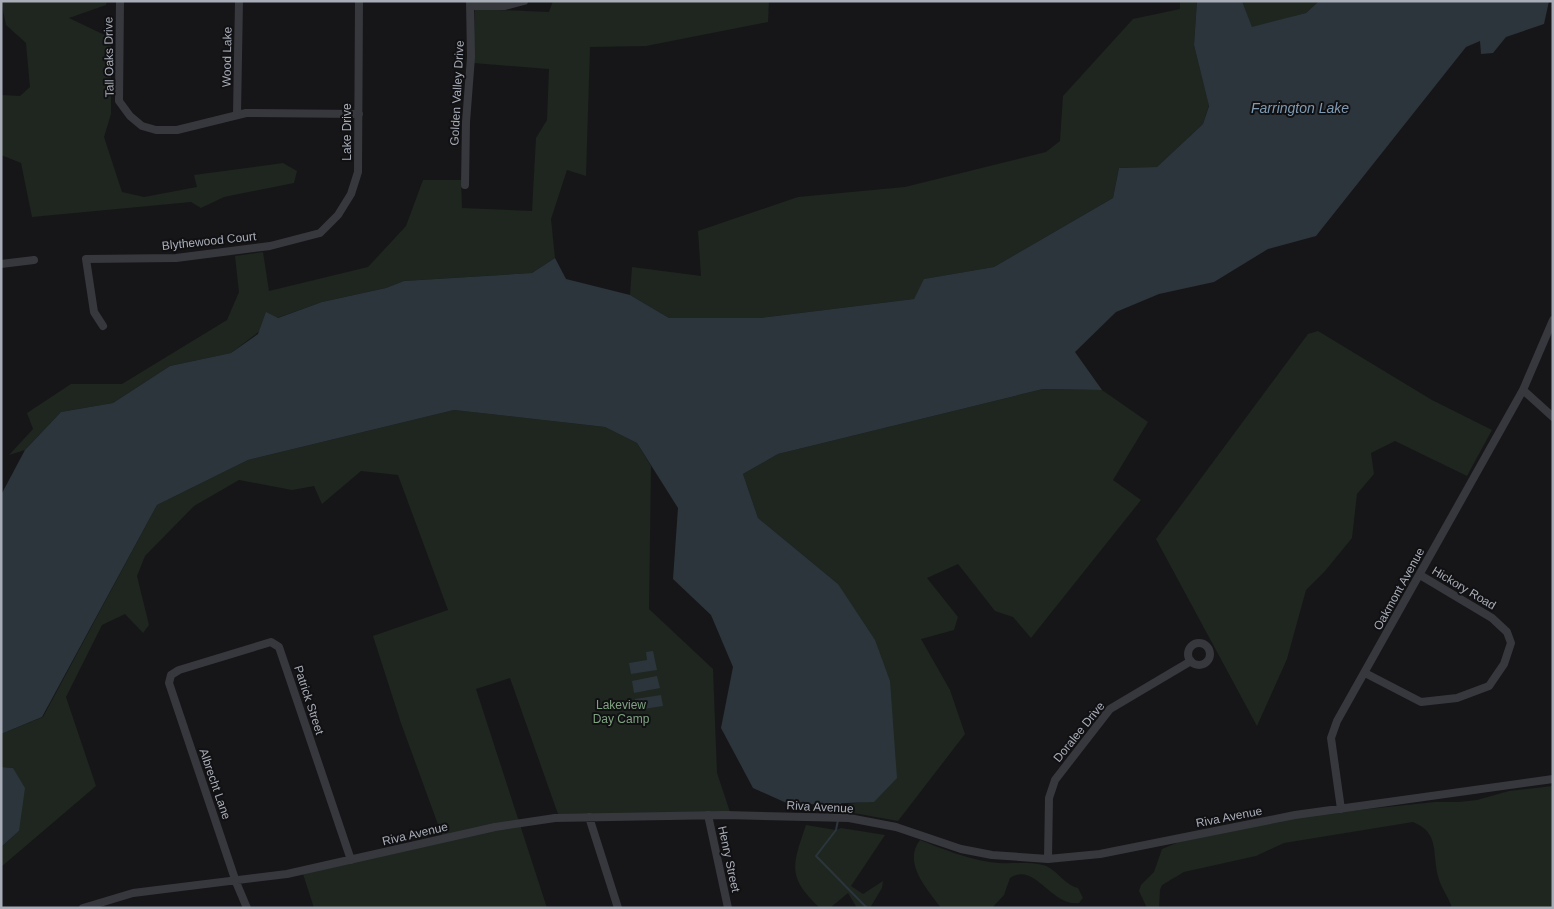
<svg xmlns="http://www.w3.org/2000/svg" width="1554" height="909" viewBox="0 0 1554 909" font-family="Helvetica,sans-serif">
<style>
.green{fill:#1e261f}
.water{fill:#2c353c}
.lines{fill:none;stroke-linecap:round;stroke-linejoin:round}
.stream{stroke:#2c353c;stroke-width:2}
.minor{stroke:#37383d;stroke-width:8}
.labels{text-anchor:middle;stroke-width:4;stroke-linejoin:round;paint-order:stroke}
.street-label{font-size:12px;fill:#a8adb8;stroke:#111113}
.park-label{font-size:12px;fill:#7fa381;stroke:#111113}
.water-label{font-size:14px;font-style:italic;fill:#7f9bb3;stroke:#111113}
</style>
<rect width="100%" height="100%" fill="#161618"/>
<path class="green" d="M1 1H107L106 5 69 18 111 38V114L104 137 122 192 144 197 197 187 194 175 283 163 297 171 294 183 224 197 201 208 191 202 32 217 21 163 1 155V95L20 96 30 87 26 43 6 25Z
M553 1H769L768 22 646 46 590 47 586 176 567 170 551 219 555 258 532 273 404 281 386 288 322 302 277 318 231 353 170 366 113 403 61 412 25 450 9 455 33 429 27 413 71 384H122L227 320 239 292 235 256 263 252 269 291 368 267 406 226 423 180H461L462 208 532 211 536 138 547 120 549 69 473 63 475 9 549 12Z
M1180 1H1197L1194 45 1209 105 1203 124 1157 167 1119 168 1113 198 994 267 925 279 914 299 760 318H669L630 295 632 267 701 276 698 231 798 197 905 187 1046 152 1060 141 1063 96 1133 19 1180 9Z
M1242 1H1319L1306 13 1252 28Z
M1318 331 1432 400 1492 430 1467 476 1395 441 1371 453 1374 474 1357 494 1352 538 1325 571 1306 590 1287 659 1257 726 1156 539 1308 334Z
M1043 389 1102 390 1148 422 1113 480 1141 500 1031 638 1013 617 995 611 958 564 927 578 958 617 954 630 921 639 950 690 965 734 898 821 848 812V804L874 801 838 584 758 518 743 474 778 454Z
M454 410 605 427 637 443 651 466 649 609 713 669 717 773 730 812 559 817 510 678 476 689 547 908H314L303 874 444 841 401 723 373 636 448 610 398 475 361 471 322 504 314 486 292 490 239 480 194 506 145 556 137 576 149 625 143 633 125 614 102 625 66 697 96 786 1 867V847L19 831 13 768 1 767V734L43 717 157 505 248 460Z
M1553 786V908H1452C1449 897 1440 887 1438 876 1432 853 1440 833 1413 822L1284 843 1256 856 1184 872 1162 885 1160 890 1159 908H1147L1139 891 1141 885 1154 872 1162 849 1179 842 1311 815 1435 802H1459L1477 800 1509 791Z
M806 825 836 830 841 828 885 835 851 886 863 894 883 881 882 888 870 908H857L848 893 830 908H820C787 877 792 866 806 825Z
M920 840C942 849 966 858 989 862 1007 865 1026 861 1043 865 1057 869 1063 884 1078 888L1083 898 1079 903C1051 907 1035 861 1010 878L1004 895 992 908H941C928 890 902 863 920 840Z"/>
<path class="water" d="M1197 1H1242L1252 27 1306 13 1319 1H1549L1544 24 1506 37 1493 53 1481 54 1480 41 1466 47 1316 236 1268 249 1214 282 1159 294 1116 312 1075 352 1102 390 1043 389 778 454 743 474 758 518 838 584 875 640 890 681 897 778 874 802 791 805 753 788 721 728 733 667 711 615 673 579 678 508 637 443 605 427 454 410 248 460 157 505 42 717 1 734V495L25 450 61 412 113 403 170 366 231 353 258 334 266 312 278 318 322 302 386 288 404 281 532 273 555 258 566 279 630 295 669 318H760L914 299 924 279 994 267 1113 198 1119 168 1157 167 1203 124 1209 106 1194 45Z
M653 651 657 670 631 674 629 663 647 660 646 652Z
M657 676 660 688 634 693 632 681Z
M661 695 663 706 637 710 635 699Z
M1 767 13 768 25 788 19 831 1 847Z"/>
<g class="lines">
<path class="stream" d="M838 815 840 803
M838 820 836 830 816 856 867 908"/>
<path class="minor" d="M120 1 119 101 130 116 142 126 156 130H177L246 113 359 114
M470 6H505L524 1
M237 113 239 1
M465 185 466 122 471 57 470 1
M1 264 34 260
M103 326 94 312 86 259 176 258 270 246 320 233 338 215 351 194 358 172 359 1
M1523 390 1553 417
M1188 654a11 11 0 1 1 22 0a11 11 0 1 1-22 0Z
M1365 673 1421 702 1457 698 1489 686 1504 664 1511 643 1507 632 1492 618 1420 575
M1341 809 1331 738 1337 721 1523 390 1553 320
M708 815 728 908
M589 817 618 908
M1048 859 1049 798 1055 780 1110 709 1191 661
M83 908 133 893 287 874 495 827 555 818 725 815 849 818 896 827 961 849 992 855 1048 859 1100 854 1295 815 1553 779
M247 908 236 882 169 683 171 675 179 670 271 642 279 647 351 860"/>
</g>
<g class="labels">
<g class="street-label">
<text transform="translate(109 57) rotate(-91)" y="4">Tall Oaks Drive</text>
<text transform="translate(227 57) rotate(-89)" y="4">Wood Lake</text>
<text transform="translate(457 93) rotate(-87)" y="4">Golden Valley Drive</text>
<text transform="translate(347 132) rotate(-90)" y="4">Lake Drive</text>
<text transform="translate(209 241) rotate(-6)" y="4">Blythewood Court</text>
<text transform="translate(1464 588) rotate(31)" y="4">Hickory Road</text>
<text transform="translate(1399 589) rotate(-61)" y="4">Oakmont Avenue</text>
<text transform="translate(309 700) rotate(72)" y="4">Patrick Street</text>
<text transform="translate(1079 732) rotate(-51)" y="4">Doralee Drive</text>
<text transform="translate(215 784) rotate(71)" y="4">Albrecht Lane</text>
<text transform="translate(820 807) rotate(3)" y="4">Riva Avenue</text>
<text transform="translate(1229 817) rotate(-11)" y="4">Riva Avenue</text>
<text transform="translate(415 834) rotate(-13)" y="4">Riva Avenue</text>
<text transform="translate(729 859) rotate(78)" y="4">Henry Street</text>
</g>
<g class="park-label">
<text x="621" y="709">Lakeview<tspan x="621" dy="14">Day Camp</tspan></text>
</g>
<g class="water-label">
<text x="1300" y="113">Farrington Lake</text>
</g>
</g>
<rect width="1554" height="909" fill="none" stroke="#a8adb8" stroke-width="5"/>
</svg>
